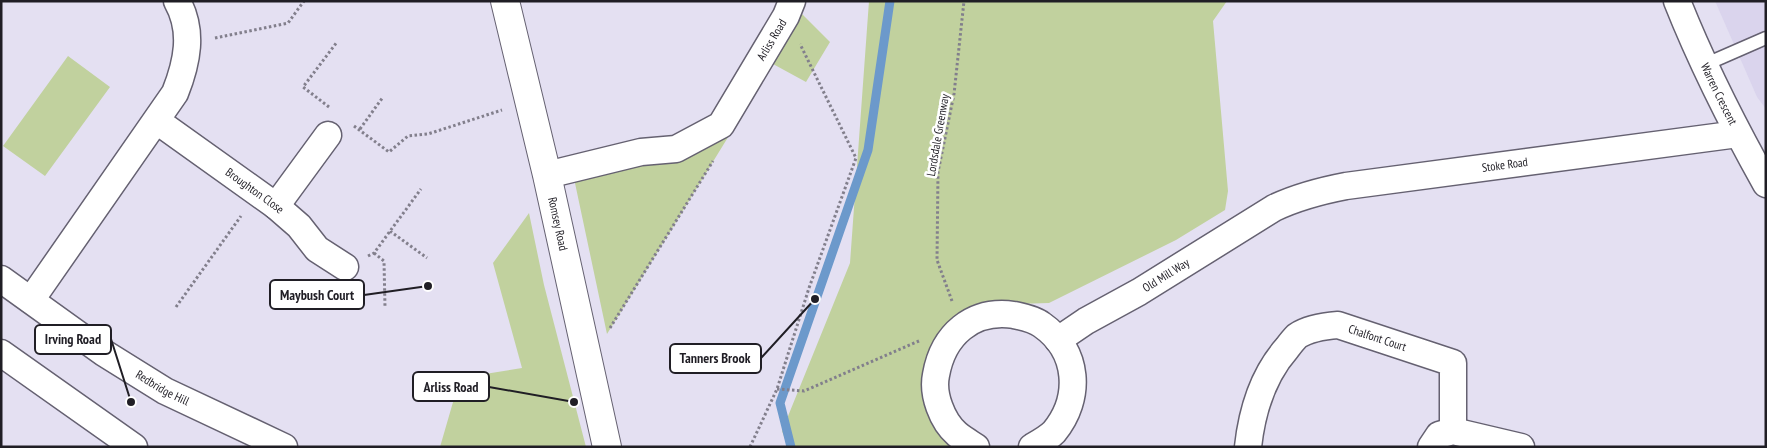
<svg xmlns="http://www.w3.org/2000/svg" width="1767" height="448" viewBox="0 0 1767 448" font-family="'PT Sans Narrow',sans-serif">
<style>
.built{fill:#dad4ed}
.green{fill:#c1d19e}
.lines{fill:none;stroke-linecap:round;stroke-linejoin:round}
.stream{stroke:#6c99cb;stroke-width:9}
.lane-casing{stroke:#656171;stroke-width:15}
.street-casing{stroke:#656171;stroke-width:29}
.primary-casing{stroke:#656171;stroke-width:30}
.path{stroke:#827f8c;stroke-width:3;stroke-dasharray:2.5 2.5;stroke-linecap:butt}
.lane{stroke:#fff;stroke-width:12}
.street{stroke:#fff;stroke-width:26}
.primary{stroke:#fff;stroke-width:28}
.labels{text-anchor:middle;stroke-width:5;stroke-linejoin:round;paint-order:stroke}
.street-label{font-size:12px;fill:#201e25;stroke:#fff}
.leader{fill:none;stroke:#201e25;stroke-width:2}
.callout-dot{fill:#201e25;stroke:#fff;stroke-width:2}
.callout{fill:#fff;stroke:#201e25;stroke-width:2}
.callout-label{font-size:14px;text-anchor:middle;font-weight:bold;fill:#201e25}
</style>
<rect width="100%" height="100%" fill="#e4e0f2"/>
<path class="built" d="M1715 1H1766V109L1757 97Z"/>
<path class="green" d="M869 1H1227L1213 21 1228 191 1225 210 1176 240 1049 303 1017 304 933 354 961 447H788L782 431 850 263Z
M791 3 830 42 806 82 773 64 607 334 572 169 721 125Z
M68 56 110 87 45 176 3 146Z
M529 213 544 285 586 447H440L460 378 522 368 493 263Z"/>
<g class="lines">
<path class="stream" d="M791 447 780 403 868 150 890 1"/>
<g class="lane-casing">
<path id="lane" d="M1704 65 1766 38"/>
</g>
<g class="street-casing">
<g id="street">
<path id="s1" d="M1677 1C1702 64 1733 125 1766 184"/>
<path id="s2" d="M157 121 276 206 299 226 317 249 345 267"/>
<path id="s3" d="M547 175 641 152 676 149 721 125 786 16 792 1"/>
<path d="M276 206 328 135"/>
<path id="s4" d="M1 279 104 353 165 391 284 447"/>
<path d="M31 300 175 93C187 63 194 31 177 1"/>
<path id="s5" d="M1058 340 1086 321 1139 292 1274 208C1297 197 1320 191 1346 186L1738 134"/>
<path d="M1 353 134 447"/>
<path d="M976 447C970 443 963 439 957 434 942 421 932 394 936 375 943 335 972 309 1014 315 1023 317 1034 319 1042 325 1079 351 1082 398 1054 432 1048 438 1039 443 1032 447"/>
<path id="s6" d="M1248 447C1252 411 1263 375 1287 348 1290 344 1294 339 1297 336 1309 328 1325 326 1338 325L1453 363V431"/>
<path d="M1431 447 1439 435 1453 431 1521 447"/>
</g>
</g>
<g class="primary-casing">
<g id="primary">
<path id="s7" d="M505 1 547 175 607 447"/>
</g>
</g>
<path class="path" d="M215 38 288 23 304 1
M329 107 303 87 337 42
M354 126 389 152 408 136 428 134 502 110
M360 129 383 97
M390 231 427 258
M374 253 384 261 385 307
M368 256 374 253 421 189
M952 301 937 260 938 172 954 94 964 1
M176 307 241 216
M610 328 713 161
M777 389 804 391 919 341
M750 447 777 389 809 288 856 158 800 44"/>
<use href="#lane" class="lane"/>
<use href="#street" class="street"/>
<use href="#primary" class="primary"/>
</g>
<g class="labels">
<g class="street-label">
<text dy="4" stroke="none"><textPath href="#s3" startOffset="282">Arliss Road</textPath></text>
<text dy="4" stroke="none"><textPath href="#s1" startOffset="102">Warren Crescent</textPath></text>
<text transform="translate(938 135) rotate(-80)" y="4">Lordsdale Greenway</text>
<text dy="4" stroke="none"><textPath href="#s5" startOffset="489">Stoke Road</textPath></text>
<text dy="4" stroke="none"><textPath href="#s2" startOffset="120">Broughton Close</textPath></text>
<text dy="4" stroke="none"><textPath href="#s7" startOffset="229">Romsey Road</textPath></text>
<text dy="4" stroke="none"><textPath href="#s5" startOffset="126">Old Mill Way</textPath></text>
<text dy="4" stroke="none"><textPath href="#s6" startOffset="208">Chalfont Court</textPath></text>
<text dy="4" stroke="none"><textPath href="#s4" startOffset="195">Redbridge Hill</textPath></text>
</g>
</g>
<path class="leader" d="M428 286L364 295M131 402L111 339M815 299L761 358M574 402L489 387"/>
<g class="callout-dot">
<circle cx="428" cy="286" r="5"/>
<circle cx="131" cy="402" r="5"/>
<circle cx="815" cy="299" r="5"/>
<circle cx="574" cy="402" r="5"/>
</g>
<g class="callout">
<rect x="270" y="280" width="94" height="29" rx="5"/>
<rect x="35" y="325" width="76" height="29" rx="5"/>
<rect x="670" y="344" width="91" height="29" rx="5"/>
<rect x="413" y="372" width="76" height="29" rx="5"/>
</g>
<g class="callout-label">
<text x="317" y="300">Maybush Court</text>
<text x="73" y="344">Irving Road</text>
<text x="715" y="363">Tanners Brook</text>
<text x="451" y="392">Arliss Road</text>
</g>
<rect width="1767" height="448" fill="none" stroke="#201e25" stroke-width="5"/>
</svg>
